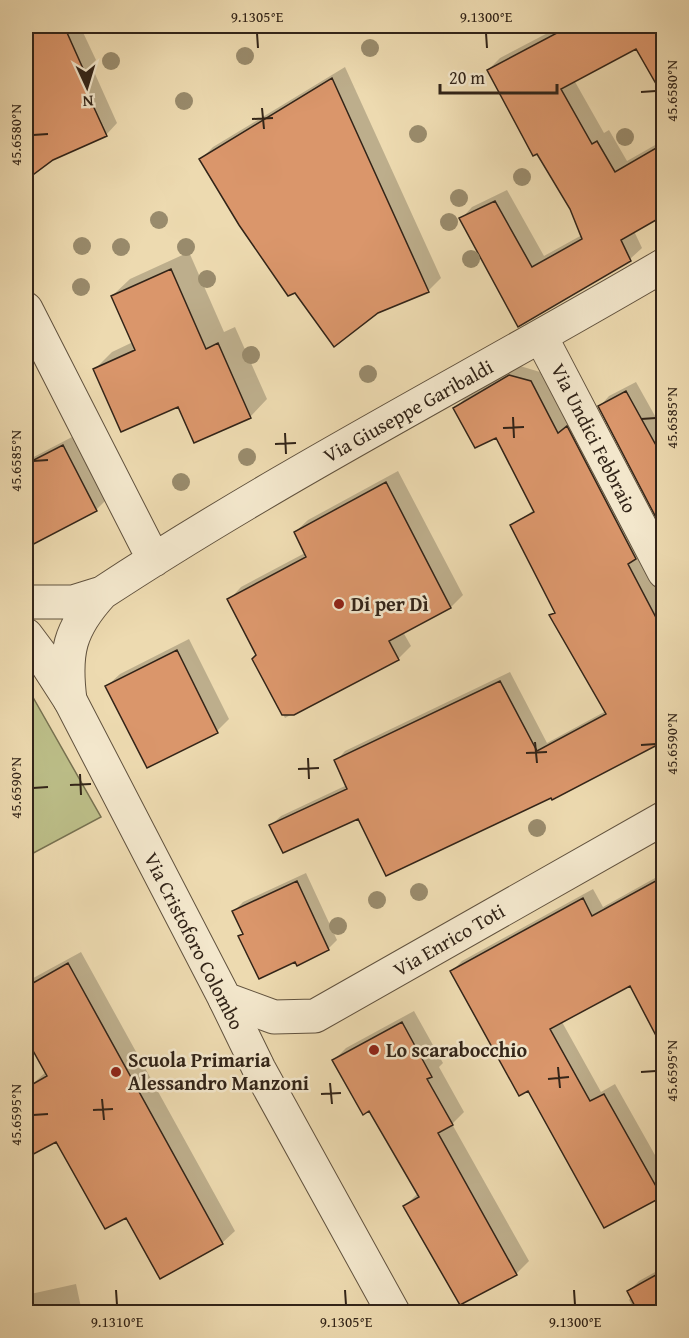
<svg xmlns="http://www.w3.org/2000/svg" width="689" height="1338" viewBox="0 0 689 1338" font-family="'Gentium Book Plus',serif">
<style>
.green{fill:#bcbe88;stroke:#777150;stroke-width:1.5}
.shadow{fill:#0003}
.building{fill:#da966b;stroke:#322418;stroke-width:1.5}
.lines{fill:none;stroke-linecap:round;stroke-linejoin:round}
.minor-casing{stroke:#61523e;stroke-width:35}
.tertiary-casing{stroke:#61523e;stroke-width:35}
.minor{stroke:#f3e7cc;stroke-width:33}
.tertiary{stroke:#f3e7cc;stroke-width:33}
.tree{fill:#998b6c}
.ticks{fill:none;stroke:#322418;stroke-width:2}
.poi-dot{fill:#8f2418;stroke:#f3e7cc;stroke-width:2}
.labels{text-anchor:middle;stroke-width:5;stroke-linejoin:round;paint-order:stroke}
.street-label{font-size:20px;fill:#322418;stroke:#f3e7cc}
.poi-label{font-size:20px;font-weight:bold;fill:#322418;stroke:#f3e7cc;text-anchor:start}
.neatline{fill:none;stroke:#322418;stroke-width:2}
.ticks-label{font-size:15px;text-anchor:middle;fill:#322418}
</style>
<rect width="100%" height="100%" fill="#eddab0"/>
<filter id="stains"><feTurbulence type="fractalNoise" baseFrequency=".00333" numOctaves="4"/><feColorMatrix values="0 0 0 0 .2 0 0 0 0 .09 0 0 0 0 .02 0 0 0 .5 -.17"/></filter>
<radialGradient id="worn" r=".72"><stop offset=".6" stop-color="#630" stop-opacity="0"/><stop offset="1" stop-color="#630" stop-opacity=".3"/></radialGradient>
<path class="green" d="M26 685 101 817 26 857Z"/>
<path class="shadow" d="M26 26H80L96 60 91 65 117 123 106 135 52 159 26 178V47L29 45Z
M172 26H183L176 31Z
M561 26H664V54L646 63 637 47 574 80 604 133 609 130 627 161 664 140V214L634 231 642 248 630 259 519 325 461 219 472 207 507 190 544 256 582 235 571 209 488 70 500 58Z
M345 67 441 278 428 291 377 312 295 291 201 159 213 147Z
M189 252 224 332 235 327 267 399 250 417 178 405 95 369 112 352 133 342 112 296 130 279Z
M520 366 540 372 568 424 664 578V762L655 745 552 796 271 825 281 816 347 785 336 761 345 751 510 672 547 743 606 711 551 616 556 611 512 526 535 509 496 436 455 409 464 399Z
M636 382 664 432V528L600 406 609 396Z
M72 437 105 501 96 510 26 547V461Z
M398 471 463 595 451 607 403 632 411 646 398 659 285 718 253 659 258 655 229 600 241 587 305 553 295 532 308 520Z
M189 639 229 719 217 731 107 686 120 674Z
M306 873 337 940 328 949 296 960 240 937 244 932 234 911 243 902Z
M664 873V1030L631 984 562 1022 601 1092 615 1084 664 1171V1193L661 1195 605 1226 529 1089 452 971 462 961 593 889 603 907Z
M81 952 235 1231 222 1243 127 1216 28 1088 46 1072 26 1035V982Z
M414 1011 443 1063 439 1067 464 1112 452 1124 529 1261 516 1274 460 1303 405 1206 418 1193 369 1109 334 1060 346 1048Z
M26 1163 34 1197 26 1206Z
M664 1267V1312H636L629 1300 632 1296 629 1291 639 1281Z
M76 1284 82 1312H26V1295Z"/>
<path class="building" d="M26 26H64L85 73 79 75 107 136 53 160 26 180Z
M570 26H663V96L636 49 561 89 592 144 597 141 615 172 663 144V216L621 240 631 261 518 327 459 218 495 201 532 267 582 239 570 209 537 154 533 156 487 70Z
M332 78 429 292 378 313 334 347 295 293 288 296 239 225 199 159Z
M171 269 206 349 218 343 251 418 194 443 178 407 121 432 93 369 135 350 111 296Z
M509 375 531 381 558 433 567 426 636 559 628 564 663 631V742L552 800 551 798 386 876 358 819 283 853 269 825 347 789 334 760 500 681 537 751 606 714 549 615 555 613 510 525 534 512 496 438 475 448 453 408Z
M626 391 663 458V531L598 406Z
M63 445 97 511 26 548V464Z
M386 482 451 608 389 641 399 660 294 715H282L252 659 256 655 227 599 306 557 294 532Z
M177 650 218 733 147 768 105 686Z
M663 877V1049L630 986 550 1029 590 1101 604 1094 662 1197 604 1228 528 1091 519 1096 450 971 583 898 592 916Z
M297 881 329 950 297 966 295 962 259 979 238 936 243 934 232 911Z
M68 963 223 1244 160 1279 126 1218 105 1229 56 1142 26 1158V1088L47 1076 26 1038V987Z
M402 1022 432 1077 427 1079 453 1125 438 1133 517 1275 460 1305 403 1206 419 1197 369 1111 363 1115 332 1060Z
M663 1271V1312H638L627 1291Z"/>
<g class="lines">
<g class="minor-casing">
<path id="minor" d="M26 309 154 560
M541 337 664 572
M26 602H73L102 593
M70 700C64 653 69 629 102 593 283 474 477 375 664 265
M225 999 259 1069 393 1312"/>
</g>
<g class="tertiary-casing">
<path id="tertiary" d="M26 635 41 655 70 700 225 999 274 1017 315 1016 664 818"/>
</g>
<use href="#minor" class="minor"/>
<use href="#tertiary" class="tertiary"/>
</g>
<g class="tree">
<circle cx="370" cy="48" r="9"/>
<circle cx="245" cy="56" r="9"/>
<circle cx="111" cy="61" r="9"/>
<circle cx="184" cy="101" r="9"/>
<circle cx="418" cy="134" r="9"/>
<circle cx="625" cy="137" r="9"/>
<circle cx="522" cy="177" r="9"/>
<circle cx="459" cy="198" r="9"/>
<circle cx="159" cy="220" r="9"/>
<circle cx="449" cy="222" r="9"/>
<circle cx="82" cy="246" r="9"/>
<circle cx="121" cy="247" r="9"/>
<circle cx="186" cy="247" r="9"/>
<circle cx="471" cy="259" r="9"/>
<circle cx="207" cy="279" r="9"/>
<circle cx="81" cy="287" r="9"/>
<circle cx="251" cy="355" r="9"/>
<circle cx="368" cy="374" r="9"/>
<circle cx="247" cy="457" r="9"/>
<circle cx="181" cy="482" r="9"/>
<circle cx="537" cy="828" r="9"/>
<circle cx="419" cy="892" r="9"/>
<circle cx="377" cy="900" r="9"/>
<circle cx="338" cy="926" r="9"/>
</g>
<path class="ticks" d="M257 33 258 48M486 33 487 48M641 92 656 91M262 108 264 129M252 119 273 118M33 135 48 134M513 417 514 438M641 419 656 418M503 428 524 427M285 433 286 454M275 444 296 443M33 461 48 460M535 742 537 763M641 745 656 744M526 753 547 752M308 758 309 779M298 769 319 768M80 774 81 795M70 785 91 784M33 788 48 787M558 1067 560 1088M641 1072 656 1071M548 1079 569 1077M330 1083 332 1104M321 1094 341 1093M102 1099 104 1120M93 1110 113 1109M33 1115 48 1114M116 1290 117 1305M345 1290 346 1305M574 1290 575 1305"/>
<g class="poi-dot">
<circle cx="339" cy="604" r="6"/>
<circle cx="374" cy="1050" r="6"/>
<circle cx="116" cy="1072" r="6"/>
</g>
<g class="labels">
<g class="street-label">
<text transform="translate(408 411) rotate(-29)" y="7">Via Giuseppe Garibaldi</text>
<text transform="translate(594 438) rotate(63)" y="7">Via Undici Febbraio</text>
<text transform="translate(449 940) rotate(-30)" y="7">Via Enrico Toti</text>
<text transform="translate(194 941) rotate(63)" y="7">Via Cristoforo Colombo</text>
</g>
<g class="poi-label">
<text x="351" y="611">Di per Dì</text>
<text x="386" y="1057">Lo scarabocchio</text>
<text x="128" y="1067">Scuola Primaria<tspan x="128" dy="23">Alessandro Manzoni</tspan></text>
</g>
</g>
<rect width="689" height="1338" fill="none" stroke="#eddab0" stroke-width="66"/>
<g transform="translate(87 87) rotate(176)" stroke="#f3e7cc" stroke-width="4.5" paint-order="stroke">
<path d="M0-4.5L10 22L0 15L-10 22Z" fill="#322418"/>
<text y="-9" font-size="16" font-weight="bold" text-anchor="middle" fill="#322418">N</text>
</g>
<path d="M440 84v9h117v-9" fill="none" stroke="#322418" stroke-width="3"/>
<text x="449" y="84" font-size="18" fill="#322418" stroke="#f3e7cc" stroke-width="4.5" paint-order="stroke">20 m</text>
<rect x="33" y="33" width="623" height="1272" class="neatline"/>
<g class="ticks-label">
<text x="257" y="22">9.1305°E</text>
<text x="486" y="22">9.1300°E</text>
<text transform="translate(672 91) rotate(-90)" y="5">45.6580°N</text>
<text transform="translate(16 135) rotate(-90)" y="5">45.6580°N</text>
<text transform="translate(672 418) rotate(-90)" y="5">45.6585°N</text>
<text transform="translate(16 461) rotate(-90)" y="5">45.6585°N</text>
<text transform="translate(672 744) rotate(-90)" y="5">45.6590°N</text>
<text transform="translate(16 788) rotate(-90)" y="5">45.6590°N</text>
<text transform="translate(672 1071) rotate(-90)" y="5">45.6595°N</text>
<text transform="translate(16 1115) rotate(-90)" y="5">45.6595°N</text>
<text x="117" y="1327">9.1310°E</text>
<text x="346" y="1327">9.1305°E</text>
<text x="575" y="1327">9.1300°E</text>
</g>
<rect width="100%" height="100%" filter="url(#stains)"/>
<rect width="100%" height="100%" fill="url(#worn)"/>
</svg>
